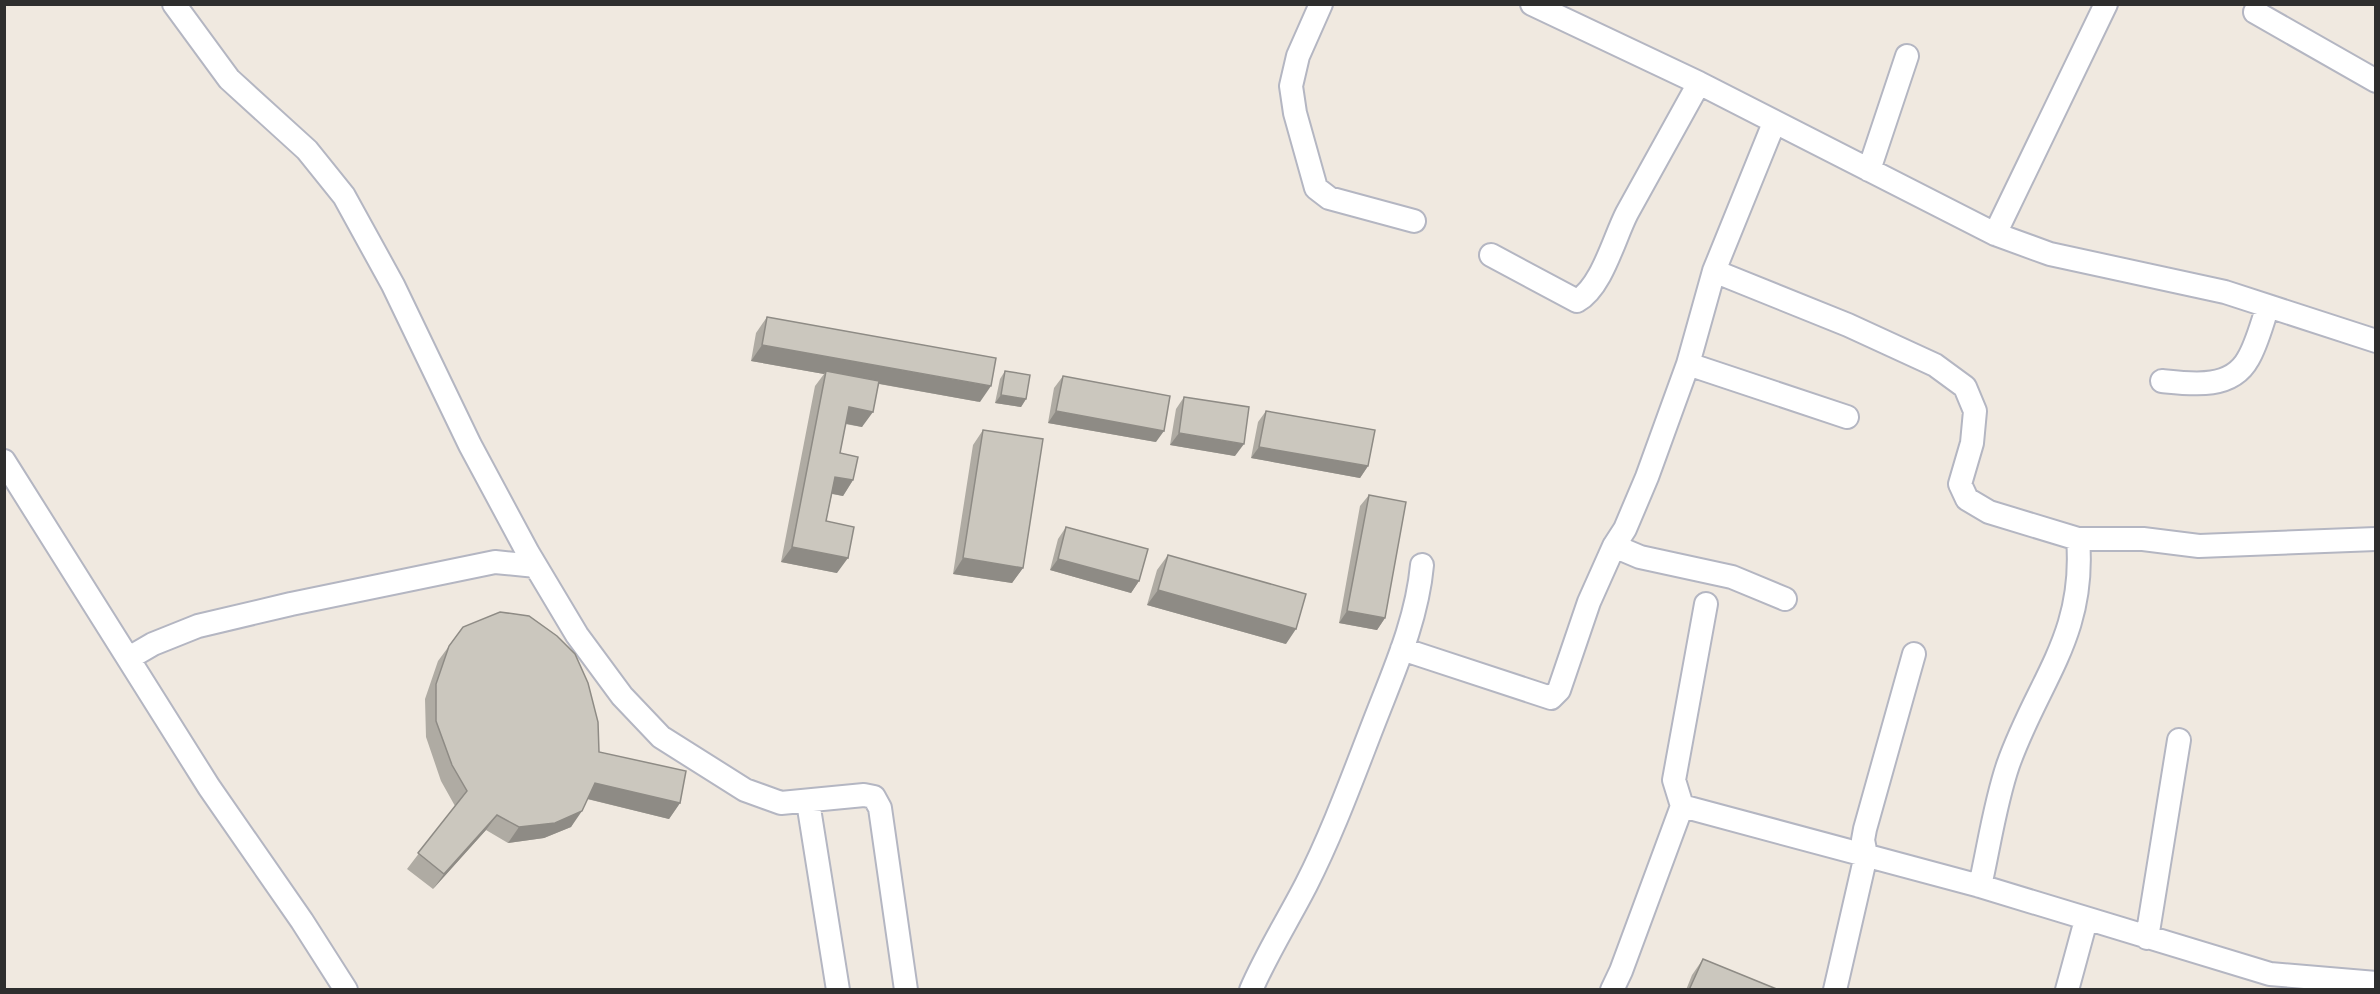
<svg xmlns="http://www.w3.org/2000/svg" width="2380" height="994" viewBox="0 0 2380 994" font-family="Jost,sans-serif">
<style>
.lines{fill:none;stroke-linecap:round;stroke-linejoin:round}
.minor-casing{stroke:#b4b6c2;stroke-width:26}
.minor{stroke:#fff;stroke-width:22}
.wall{fill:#afaba3}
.shaded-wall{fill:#8e8b85}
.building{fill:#cbc7be;stroke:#8e8b85;stroke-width:1.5}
</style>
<rect width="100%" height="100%" fill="#f0e9e0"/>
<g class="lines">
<g class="minor-casing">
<path id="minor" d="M174 4 229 79 307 150 344 196 393 285 470 445 528 553 577 635 622 696 661 737 745 790 781 803 864 795 874 797 880 808 906 990
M1321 4 1298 56 1291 86 1295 113 1316 188 1329 198 1414 221
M1532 4 1699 83 1995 234 2050 254 2225 292 2376 341
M2255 12 2376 81
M1774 123 1714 271 1688 364 1647 477 1625 529 1614 546 1640 557 1732 577 1785 599
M1869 170 1907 56
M1995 234 2106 4
M1491 255 1577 301C1602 287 1614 238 1627 213 1651 170 1675 126 1699 83
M1714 271 1848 325 1935 365 1965 387 1975 411 1972 443 1960 484 1967 499 1989 512 2078 539H2143L2199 546 2376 539
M1688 364 1847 417
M2162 381C2191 384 2231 390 2248 359 2257 344 2262 323 2268 306
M4 461 209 787 302 921 346 990
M1402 649 1551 698 1559 690 1589 602 1614 546
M129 658 153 644 198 626 291 604 495 562 536 566
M808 802 838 990
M1682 806 1980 886 2270 974 2376 983
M1980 886C1989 846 1995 803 2008 765 2038 680 2086 636 2078 539
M2147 938 2179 740
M1251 990C1267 953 1288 920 1306 885 1332 834 1352 779 1373 725 1393 673 1417 621 1422 565
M1612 990 1621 971 1682 806 1674 780 1706 604
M1835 990 1866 855 1863 840 1865 829 1914 654
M2067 990 2086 920"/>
</g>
<use href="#minor" class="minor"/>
</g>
<path class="wall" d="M767 317 980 402 879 384 862 427 845 424 840 453 853 480 843 496 832 494 826 521 837 573 781 562 815 386 824 374 751 361 756 333Z
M1005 371 1026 399 1021 407 995 403 1000 379Z
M1063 376 1156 442 1048 423 1054 388Z
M1184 397 1235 456 1170 445 1176 409Z
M1266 411 1368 466 1360 478 1251 458 1258 422Z
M983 430 1023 568 1012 583 953 574 973 445Z
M1369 495 1385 618 1377 630 1339 623 1360 506Z
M1066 527 1139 581 1131 593 1050 570 1058 539Z
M1168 555 1286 644 1147 605 1157 570Z
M463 627 599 752 680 803 669 819 587 799 571 827 544 838 508 843 486 830 433 889 407 869 455 806 441 781 426 737 425 699 438 661Z
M1703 959 1779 990H1686L1692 975Z"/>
<path class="shaded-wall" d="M762 345 991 386 980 402 825 374 826 371 824 374 751 361Z
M1001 395 1026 399 1021 407 995 403Z
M849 407 873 412 862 427 838 422Z
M1056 411 1164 431 1156 442 1048 423Z
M1179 433 1244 444 1235 456 1170 445Z
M1259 447 1368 466 1360 478 1251 458Z
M835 477 853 480 843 496 824 492Z
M792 547 848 558 837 573 781 562Z
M963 558 1023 568 1012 583 953 574Z
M1058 559 1139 581 1131 593 1050 570Z
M1158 590 1296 629 1286 644 1147 605Z
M1347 611 1385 618 1377 630 1339 623Z
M595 783 680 803 669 819 584 798Z
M582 811 571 827 544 838 508 843 519 827Z
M497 815 486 830 433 889 444 874Z"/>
<path class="building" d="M767 317 996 358 991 386 762 345Z
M826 371 879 381 873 412 849 407 840 453 858 457 853 480 835 477 826 521 854 527 848 558 792 547Z
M1005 371 1030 375 1026 399 1001 395Z
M1063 376 1170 396 1164 431 1056 411Z
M1184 397 1249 407 1244 444 1179 433Z
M1266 411 1375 430 1368 466 1259 447Z
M983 430 1043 439 1023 568 963 558Z
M1369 495 1406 502 1385 618 1347 611Z
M1066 527 1148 549 1139 581 1058 559Z
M1168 555 1306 594 1296 629 1158 590Z
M500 612 529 616 557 636 575 654 588 683 598 722 599 752 686 771 680 803 595 783 582 811 555 823 519 827 497 815 444 874 418 853 467 791 452 765 436 721V684L449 646 463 627Z
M1703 959 1779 990H1689Z"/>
<rect width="2380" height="994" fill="none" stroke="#2e2e2e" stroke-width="12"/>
</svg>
